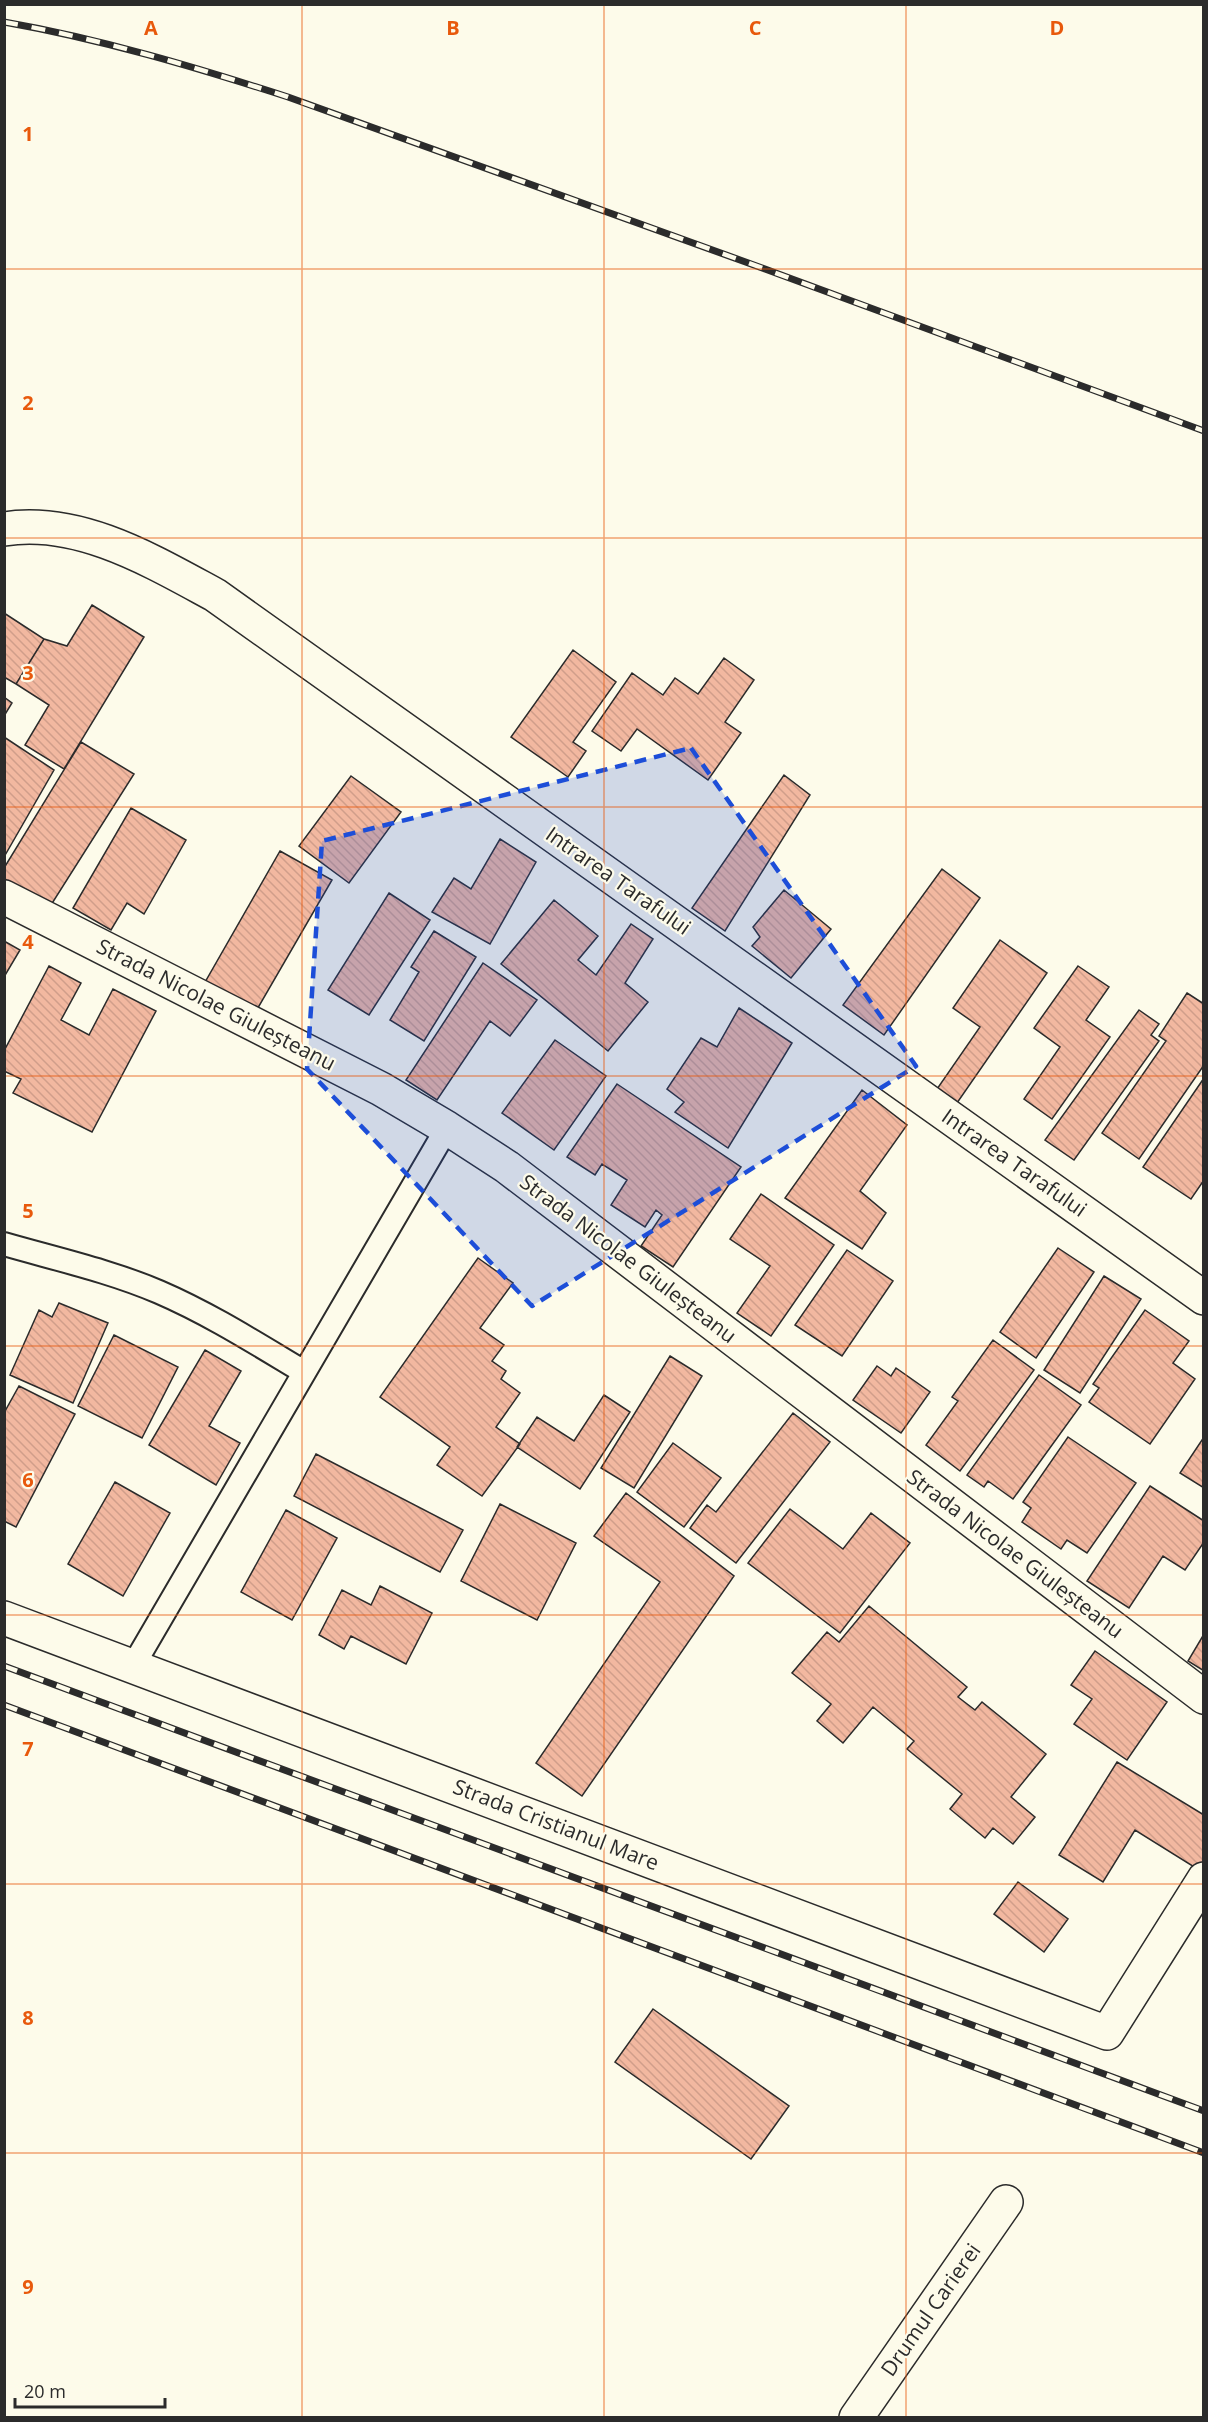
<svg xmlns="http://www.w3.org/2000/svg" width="1208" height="2422" viewBox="0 0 1208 2422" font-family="'Open Sans',sans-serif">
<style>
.building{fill:url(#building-back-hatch);stroke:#2b2b2b;stroke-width:1.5}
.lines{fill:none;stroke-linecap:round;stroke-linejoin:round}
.lane-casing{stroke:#2b2b2b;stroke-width:26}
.street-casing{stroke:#2b2b2b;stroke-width:36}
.lane{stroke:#fdfbea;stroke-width:22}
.street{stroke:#fdfbea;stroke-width:33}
.rail-casing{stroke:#2b2b2b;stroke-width:7}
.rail{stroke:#fdfbea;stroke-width:4.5;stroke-dasharray:14;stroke-linecap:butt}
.marked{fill:#1d4ed8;fill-opacity:0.2;stroke:#1d4ed8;stroke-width:4.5;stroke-dasharray:12 8;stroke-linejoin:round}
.grid{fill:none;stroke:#e8590c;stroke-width:1.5;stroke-opacity:0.55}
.labels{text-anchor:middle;stroke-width:4.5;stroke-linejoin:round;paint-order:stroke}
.street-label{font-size:21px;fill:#2b2b2b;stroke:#fdfbea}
.grid-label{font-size:20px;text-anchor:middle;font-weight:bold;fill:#e8590c;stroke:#fdfbea;stroke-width:4.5;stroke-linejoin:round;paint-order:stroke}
</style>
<defs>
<pattern id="building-back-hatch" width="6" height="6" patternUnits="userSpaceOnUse" patternTransform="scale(1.5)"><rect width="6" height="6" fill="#f2b8a0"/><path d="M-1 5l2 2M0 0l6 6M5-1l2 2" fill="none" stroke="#d09e8a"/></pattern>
</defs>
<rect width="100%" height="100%" fill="#fdfbea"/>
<path class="building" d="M92 605 144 637 64 769 25 745 49 705 16 684 44 639 67 646Z
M4 613 44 639 16 684 4 677Z
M573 650 616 682 573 742 586 751 568 777 511 737Z
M724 658 754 680 725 722 741 733 708 780 637 729 621 751 592 731 632 673 663 695 675 678 698 694Z
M4 697 12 703 4 716Z
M4 737 54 770 4 857Z
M81 742 134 774 51 905 4 879V868Z
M784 775 810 795 725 931 692 908Z
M351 776 401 812 349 883 299 846Z
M131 808 186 840 144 914 127 903 111 930 73 908Z
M500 839 536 862 490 944 432 912 454 878 471 889Z
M280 851 332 880 255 1013 204 984Z
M942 869 980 898 884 1035 843 1005Z
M784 890 831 929 791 978 752 946 760 937 753 927Z
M389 893 430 920 369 1015 328 990Z
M554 900 598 936 578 960 596 975 631 924 653 939 625 983 648 1002 608 1051 501 964Z
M434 931 476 957 424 1041 390 1020 419 972 411 967Z
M1000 940 1047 973 957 1103 937 1089 980 1027 953 1008Z
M4 941 20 950 4 977Z
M483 963 537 1000 510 1036 490 1021 437 1100 406 1080Z
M49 966 81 983 61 1020 89 1035 113 989 156 1011 92 1132 13 1093 21 1079 4 1071V1051Z
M1078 966 1109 987 1086 1020 1110 1037 1052 1119 1024 1099 1060 1047 1034 1028Z
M1187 993 1204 1004V1065L1139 1159 1102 1133 1166 1041 1159 1036Z
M739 1008 792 1043 728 1148 675 1112 684 1102 667 1089 701 1038 717 1047Z
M1139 1010 1159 1024 1151 1035 1159 1041 1074 1160 1045 1140Z
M555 1040 606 1076 554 1150 502 1113Z
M1204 1078V1180L1191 1199 1143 1167Z
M617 1084 741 1167 673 1267 641 1246 662 1215 656 1210 645 1227 611 1205 627 1180 602 1164 595 1175 567 1157Z
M862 1090 907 1125 860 1191 886 1213 862 1249 785 1198Z
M761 1194 834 1245 771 1336 737 1313 770 1266 730 1239Z
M1058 1248 1094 1272 1036 1358 1000 1332Z
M847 1250 893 1281 842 1356 795 1325Z
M478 1258 513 1283 480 1328 504 1345 492 1361 506 1371 501 1379 520 1393 496 1427 520 1444 482 1496 437 1465 450 1447 380 1397Z
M1104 1276 1141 1299 1080 1393 1044 1370Z
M59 1303 108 1323 73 1403 10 1375 39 1310 52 1317Z
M1145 1310 1189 1341 1173 1363 1195 1379 1150 1444 1089 1402 1099 1388 1093 1384Z
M114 1335 178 1367 142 1438 78 1406Z
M993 1340 1034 1370 960 1471 926 1445 958 1401 952 1397Z
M205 1350 241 1371 209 1426 240 1443 216 1485 149 1445Z
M670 1356 702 1376 634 1488 601 1468Z
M877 1366 891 1376 896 1368 930 1392 901 1433 853 1400Z
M1039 1375 1081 1405 1013 1499 988 1481 984 1487 967 1475Z
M19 1386 75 1414 16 1527 4 1521V1413Z
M604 1395 630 1412 580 1489 517 1447 537 1417 574 1441Z
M793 1413 830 1442 736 1563 690 1528 707 1505 716 1512Z
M1068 1437 1136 1483 1087 1553 1067 1540 1061 1549 1022 1522 1031 1508 1023 1502Z
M1204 1437V1488L1180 1473Z
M673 1443 721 1478 684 1527 637 1492Z
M316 1454 463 1530 440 1572 294 1496Z
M115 1482 170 1513 123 1596 68 1564Z
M1150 1486 1204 1521V1542L1185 1570 1163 1556 1129 1608 1087 1581Z
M626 1493 734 1576 582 1796 536 1763 660 1582 594 1536Z
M500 1504 576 1543 537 1620 461 1581Z
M790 1509 843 1549 871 1513 910 1543 840 1633 748 1563Z
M286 1510 337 1538 292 1620 241 1592Z
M380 1586 432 1613 406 1664 351 1636 344 1649 319 1635 342 1590 371 1605Z
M869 1606 967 1687 958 1697 975 1710 982 1702 1046 1754 1011 1797 1035 1817 1013 1844 993 1828 985 1838 950 1809 962 1794 907 1749 914 1741 873 1707 843 1743 817 1721 831 1704 792 1673 827 1632 839 1642Z
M1204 1634V1671L1188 1661Z
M1095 1651 1167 1702 1127 1760 1074 1724 1092 1699 1071 1685Z
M1117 1762 1204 1815V1863L1199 1870 1135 1830 1103 1882 1059 1855Z
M1018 1882 1068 1919 1044 1952 994 1914Z
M653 2009 789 2106 751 2159 615 2062Z"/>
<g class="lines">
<g class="lane-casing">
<path id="lane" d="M4 1244C56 1259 110 1271 159 1292 210 1314 257 1344 304 1372
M133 1666 447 1128"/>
</g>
<g class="street-casing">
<path id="street" d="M4 529C79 517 152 561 215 595L1204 1298
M4 897 381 1089 447 1128 507 1167 1204 1697
M4 1618 1107 2033 1204 1879
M856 2418 1006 2202"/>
</g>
<use href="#lane" class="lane"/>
<use href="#street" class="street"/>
<g class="rail-casing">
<path id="rail" d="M4 22C101 39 195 67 288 97L765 269 1204 431
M4 1666 1204 2111
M4 1705 1204 2153"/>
</g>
<use href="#rail" class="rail"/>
</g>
<path class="marked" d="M691 748 916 1066 532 1306 307 1069 322 841Z"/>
<path class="grid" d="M302 4V2418M604 4V2418M906 4V2418M4 269H1204M4 538H1204M4 807H1204M4 1076H1204M4 1346H1204M4 1615H1204M4 1884H1204M4 2153H1204"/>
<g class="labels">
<g class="street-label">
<text transform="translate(618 881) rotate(35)" y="7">Intrarea Tarafului</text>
<text transform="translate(216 1005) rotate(27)" y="7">Strada Nicolae Giuleșteanu</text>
<text transform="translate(1014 1163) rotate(35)" y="7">Intrarea Tarafului</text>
<text transform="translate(628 1259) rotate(37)" y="7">Strada Nicolae Giuleșteanu</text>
<text transform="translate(1015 1554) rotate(37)" y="7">Strada Nicolae Giuleșteanu</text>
<text transform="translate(556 1825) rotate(21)" y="7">Strada Cristianul Mare</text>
<text transform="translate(931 2310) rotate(-55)" y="7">Drumul Carierei</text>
</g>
</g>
<g class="grid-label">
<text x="151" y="35">A</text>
<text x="453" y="35">B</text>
<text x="755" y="35">C</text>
<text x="1057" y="35">D</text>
<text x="28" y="141">1</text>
<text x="28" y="410">2</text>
<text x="28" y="680">3</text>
<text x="28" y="949">4</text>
<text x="28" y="1218">5</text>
<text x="28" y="1487">6</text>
<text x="28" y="1756">7</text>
<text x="28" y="2025">8</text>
<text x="28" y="2294">9</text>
</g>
<rect width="1208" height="2422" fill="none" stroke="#2b2b2b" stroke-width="12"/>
<path d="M15 2398v9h150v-9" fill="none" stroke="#2b2b2b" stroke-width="3"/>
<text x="24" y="2398" font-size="18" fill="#2b2b2b" stroke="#fdfbea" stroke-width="4.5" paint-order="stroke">20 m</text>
</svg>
